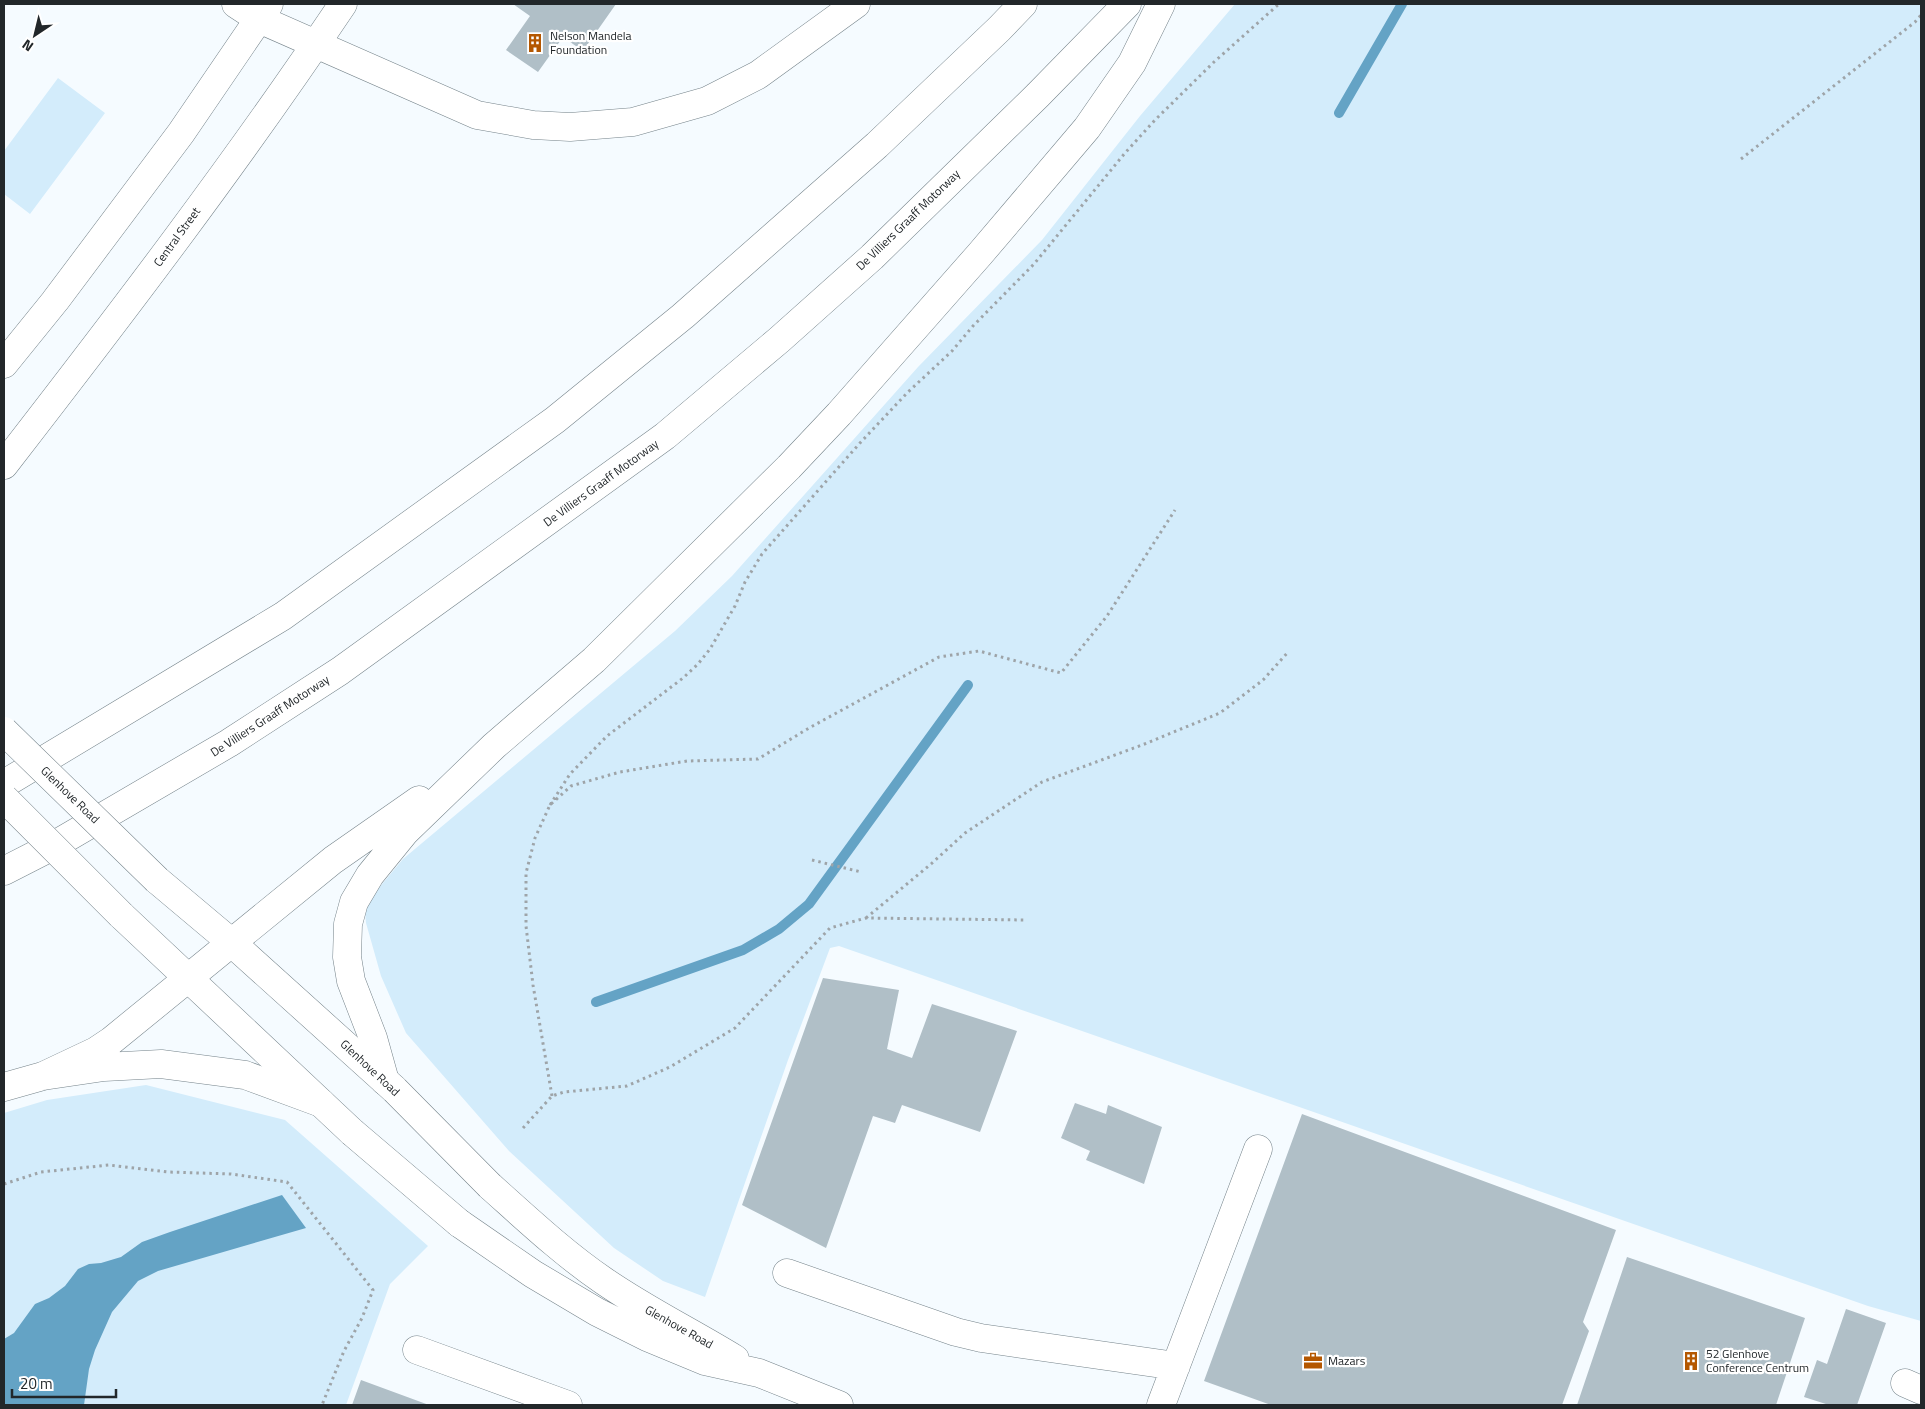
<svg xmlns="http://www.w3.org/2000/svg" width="1925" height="1409" viewBox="0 0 1925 1409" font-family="'Titillium Web',sans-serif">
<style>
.green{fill:#d3ecfb}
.water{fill:#64a3c5}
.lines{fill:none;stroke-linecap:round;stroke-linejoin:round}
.stream{stroke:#64a3c5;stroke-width:10}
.building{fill:#b0bfc7}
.minor-casing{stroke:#75838a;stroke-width:29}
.major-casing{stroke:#75838a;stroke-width:29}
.highway-casing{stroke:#75838a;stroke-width:29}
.path{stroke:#9ea4a8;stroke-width:3;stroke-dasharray:2.5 4;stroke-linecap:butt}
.minor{stroke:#fff;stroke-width:28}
.major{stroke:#fff;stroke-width:28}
.highway{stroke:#fff;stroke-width:28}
.major-bridge-casing{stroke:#75838a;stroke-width:29;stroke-linecap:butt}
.major-bridge{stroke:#fff;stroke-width:28}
.labels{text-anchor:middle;stroke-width:4.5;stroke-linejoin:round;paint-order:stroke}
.poi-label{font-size:12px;fill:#22272a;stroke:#fff;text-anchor:start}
.street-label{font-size:12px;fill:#22272a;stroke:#fff}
</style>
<rect width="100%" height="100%" fill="#f5fbff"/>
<path class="green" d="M1235 4H1921V1321L1868 1306 839 946 830 948 788 1060 705 1297 663 1281 614 1248 509 1151 406 1033 381 976 366 923 365 912 367 902 403 859 675 631 732 576 918 367 1042 240 1140 116Z
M58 78 105 113 30 214 4 194V151Z
M146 1085 285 1120 428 1246 390 1284 346 1405H4V1113L47 1100Z"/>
<path class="water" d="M282 1195 306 1228 158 1271 138 1281 112 1312 95 1350 89 1369 84 1405H4V1339L14 1333 35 1304 49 1298 65 1286 78 1269 89 1264 101 1263 121 1257 142 1242 170 1232Z"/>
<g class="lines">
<path class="stream" d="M1339 113 1402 4
M596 1002 743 950 779 929 809 904 968 685"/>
</g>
<path class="building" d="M513 4H616L583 51 563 37 538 72 506 50 530 16Z
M823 978 899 990 887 1049 912 1058 932 1004 1017 1031 980 1132 902 1105 895 1123 873 1116 826 1248 742 1205Z
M1075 1103 1106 1114 1108 1105 1162 1127 1144 1184 1086 1160 1090 1151 1061 1138Z
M1302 1114 1616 1230 1583 1322 1589 1331 1562 1405H1271L1204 1381Z
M1627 1257 1805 1318 1776 1405H1577Z
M1846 1309 1886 1323 1857 1405H1829L1804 1397 1817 1360 1827 1364Z
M361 1380 429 1405H352Z"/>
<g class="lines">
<g class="minor-casing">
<path id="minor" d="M236 4 259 19
M787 1273 956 1332 981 1338 1176 1366
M417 1350 568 1405
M1905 1383 1921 1390
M1161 1405 1258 1149"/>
</g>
<g class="major-casing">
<path id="major" d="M4 364 55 301 181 133 269 4
M4 465C121 314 237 162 343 4
M157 880 232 943 394 1089
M121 915 352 1132
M490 1186C527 1219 563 1253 604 1281 646 1310 691 1332 735 1359
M459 1223 533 1274 597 1312 647 1337 705 1361 759 1373 839 1405"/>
</g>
<g class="highway-casing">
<path id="highway" d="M259 19 477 115 533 125 570 127 633 122 707 101 758 75 856 4
M4 784 283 616 555 420 683 316 877 145 999 29 1023 4
M4 871 51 847 229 743 340 671 665 436 779 340 872 257 1038 95 1127 4
M43 1076 96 1051 111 1041 333 860 419 800
M385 1081 373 1038 351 981 347 957 348 924 354 902 370 875 405 832 494 746 594 660 789 467 839 414 980 254 1087 128 1132 63 1161 4
M4 1087 43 1076 104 1067 161 1064 245 1075 321 1103"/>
</g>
<path class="path" d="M1741 159 1915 22 1921 15
M550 805 570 774 607 736 683 678 698 664 710 649 735 606 745 582 762 554 860 443 907 393 952 351 973 326 1034 264 1125 153 1155 120 1214 62 1279 4
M812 860 861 872
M866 918 931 864 965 833 1042 782 1142 745 1220 713 1263 680 1289 651
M552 1096 533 985 526 926V873L535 838 550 805 571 786 620 772 687 761 758 759 809 728 939 657 979 651 1061 673 1107 616 1175 510
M523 1128 552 1096 564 1092 627 1086 670 1067 735 1028 830 928 866 918 1025 920
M4 1184 41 1172 109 1165 168 1172 231 1174 287 1182 373 1290 362 1318 344 1351 322 1405"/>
<use href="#minor" class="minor"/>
<use href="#major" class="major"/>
<use href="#highway" class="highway"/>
<g class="major-bridge-casing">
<path id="major-bridge" d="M4 731 157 880
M4 798 121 915
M395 1090 490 1186
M352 1132 459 1223"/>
</g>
<use href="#major-bridge" class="major-bridge"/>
</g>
<defs>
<g id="building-bare" transform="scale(1.5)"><path d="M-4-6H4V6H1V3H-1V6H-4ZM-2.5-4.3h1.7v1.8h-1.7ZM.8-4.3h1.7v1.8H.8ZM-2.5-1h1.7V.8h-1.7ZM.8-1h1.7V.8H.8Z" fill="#b45700" stroke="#fff" stroke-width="2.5" paint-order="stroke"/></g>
<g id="office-bare" transform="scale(1.5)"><path d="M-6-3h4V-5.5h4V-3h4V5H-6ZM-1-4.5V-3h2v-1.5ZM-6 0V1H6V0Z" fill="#b45700" stroke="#fff" stroke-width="2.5" paint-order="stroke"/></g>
</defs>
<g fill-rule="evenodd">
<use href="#building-bare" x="535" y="43"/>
<use href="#office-bare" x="1313" y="1361"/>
<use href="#building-bare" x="1691" y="1361"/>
</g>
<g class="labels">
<g class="poi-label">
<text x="550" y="40">Nelson Mandela<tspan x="550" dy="14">Foundation</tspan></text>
<text x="1706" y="1358">52 Glenhove<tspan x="1706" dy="14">Conference Centrum</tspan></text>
<text x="1328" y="1365">Mazars</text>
</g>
<g class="street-label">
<text transform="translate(908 220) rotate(-44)" y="4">De Villiers Graaff Motorway</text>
<text transform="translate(177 237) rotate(-54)" y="4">Central Street</text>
<text transform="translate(601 483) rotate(-36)" y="4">De Villiers Graaff Motorway</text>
<text transform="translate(270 716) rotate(-33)" y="4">De Villiers Graaff Motorway</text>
<text transform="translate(70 795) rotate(44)" y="4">Glenhove Road</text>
<text transform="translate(370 1068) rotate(43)" y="4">Glenhove Road</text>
<text transform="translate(679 1327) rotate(29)" y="4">Glenhove Road</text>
</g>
</g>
<rect width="1925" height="1409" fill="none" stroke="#22272a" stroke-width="10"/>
<g transform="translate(35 35) rotate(215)" stroke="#ffffff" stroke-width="4" paint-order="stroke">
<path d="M0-4L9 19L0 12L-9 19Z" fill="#22272a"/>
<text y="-8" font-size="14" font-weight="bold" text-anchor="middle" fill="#22272a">N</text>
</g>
<path d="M12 1389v8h104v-8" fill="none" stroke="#22272a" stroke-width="2.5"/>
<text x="20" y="1389" font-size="15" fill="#22272a" stroke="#ffffff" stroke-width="4" paint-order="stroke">20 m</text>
</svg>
